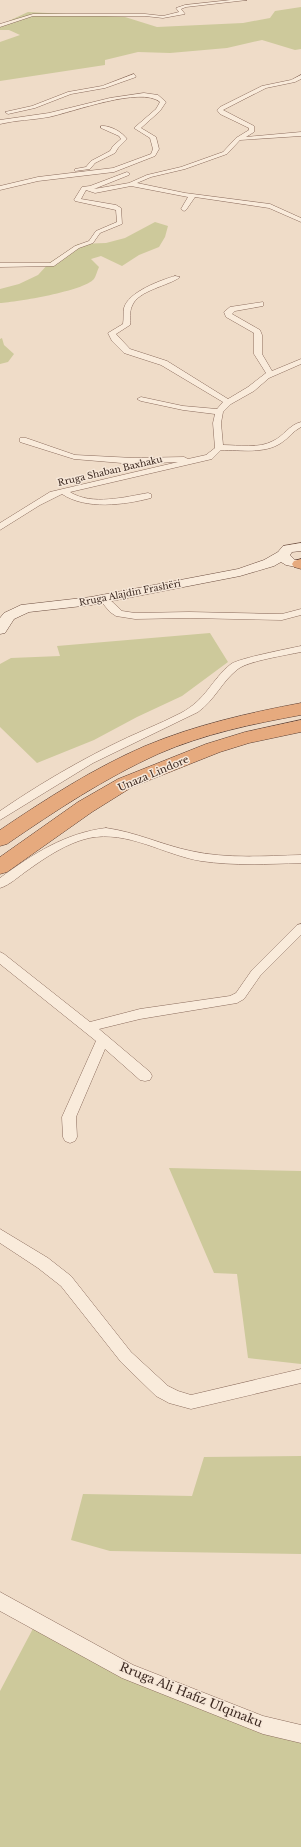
<svg xmlns="http://www.w3.org/2000/svg" width="301" height="1847" viewBox="0 0 301 1847" font-family="'Libre Baskerville',serif">
<style>
.green{fill:#cdc99b}
.lines{fill:none;stroke-linecap:round;stroke-linejoin:round}
.minor-casing{stroke:#8b6c5d;stroke-width:1}
.secondary-casing{stroke:#6d4e40;stroke-width:1}
.trunk-casing{stroke:#593c31;stroke-width:1}
.minor{fill:#f9ebdb;fill-rule:evenodd}
.secondary{fill:#f9ebdb;fill-rule:evenodd}
.trunk{fill:#e6aa7e;fill-rule:evenodd}
.labels{text-anchor:middle;stroke-width:3;stroke-linejoin:round;paint-order:stroke}
.far-street-label{font-size:9px;fill:#3b2820;stroke:#f6e7d8}
.street-label{font-size:10px;fill:#3b2820;stroke:#f6e7d8}
.near-street-label{font-size:12px;fill:#3b2820;stroke:#f6e7d8}
</style>
<rect width="100%" height="100%" fill="#efdcc8"/>
<path class="green" d="M301 7V49L295 50 262 40 227 48 170 53 138 52 105 60V65L0 81V42L20 35 9 30H0V25L28 12 125 17 157 27 243 23 270 18 275 11Z
M155 222 168 226 165 237 159 247 139 255 122 266 101 256 91 259 99 267C97 271 96 276 94 279 84 291 17 302 0 303V289L19 284 38 275 49 263 78 244 106 243 125 238Z
M2 338 4 345 14 354 8 362 0 364V339Z
M210 633 228 662 182 696 137 717 94 740 37 763 0 727V664L11 658 60 656 57 646Z
M169 1168 301 1171V1364L248 1358 237 1274 214 1273Z
M301 1456V1554L110 1551 71 1540 83 1494 192 1496 204 1457Z
M37 1621 128 1672 301 1733V1847H0V1691Z"/>
<g class="lines">
<g class="minor-casing">
<path id="minor" d="M231 0H247L186 7 181 9 185 14 163 18 145 16H33L0 27V24L33 14H145L163 16 179 12 176 8 185 5Z
M134 74 136 77 105 88 71 94 35 108 8 114 5 112 32 106 68 92 102 86Z
M301 75V79L295 82 266 88 223 110 254 126V132L246 137 301 132V136L240 140 227 154 185 169 151 177 137 183 185 193 270 204 301 218V222L269 208 195 197 186 210 184 211 181 209 188 197 131 186 95 193 86 190 81 199 116 205 121 208 122 224 100 233 93 243 79 248 54 266 0 267V263H50L75 246 89 241 96 231 117 222 116 210 75 201 74 200 82 187 90 186 127 172 130 174 129 175 94 189 129 183 147 175 181 167 223 152 236 138 249 130V128L220 114 217 110 220 107 262 86 291 80Z
M144 93 158 95 166 102 160 111 141 128 156 137 159 149 155 156 114 172 38 181 0 190V186L38 177 113 168 151 154 153 149 150 138 134 128 156 109 160 102C141 86 73 112 49 117 33 120 16 120 0 124V120L49 113 110 98Z
M101 126C110 125 122 132 127 139L118 148 115 153 95 163 90 169 75 171V169L86 167 91 161 110 151 113 146 121 139 119 136 101 128Z
M175 276 180 277C169 286 138 290 132 306 129 312 131 319 130 325L116 334 130 349 167 361 228 399 248 387 266 373 254 354V333L226 317 224 312 230 307 263 302V306L235 311 232 314 260 330 262 335V354L272 371 301 359V364L269 378 254 391 231 404 223 412 221 423 223 445C239 445 258 449 273 441 284 436 289 425 301 422V427C293 431 289 438 281 443 265 454 240 450 221 450L212 459 70 492C92 506 125 497 148 493L151 494V498C124 505 86 510 62 494L40 505 0 530V523L50 492 178 462 134 464 74 459 20 442V438H26L75 455 134 458 184 457 188 459 206 455 215 448 213 423 215 414 183 410 141 401 137 399 141 397 183 406 217 409 223 402 161 365 124 353 112 341 108 333 123 324C124 319 123 313 124 308 128 292 161 280 175 276Z
M104 596 107 597 122 611 135 613 189 612 282 614 301 609V615L282 620 189 618 135 619 116 616 110 612 99 599Z
M301 646V652C287 655 248 661 238 669 222 681 215 700 198 712L93 763 0 820V811C35 787 72 765 110 746 133 734 158 725 181 713 207 699 211 680 231 664 240 658 287 649 301 646Z
M106 828C136 832 162 845 191 851 227 859 265 856 301 855V863C268 864 234 866 201 861 164 855 128 830 89 838 67 843 46 857 28 870 19 876 10 885 0 888V878C33 854 65 833 106 828Z
M301 924V935L260 976 244 999 237 1003 140 1019 99 1029 150 1072 152 1076 150 1080 145 1081 140 1080 105 1049 76 1117 77 1137 75 1141 70 1143 65 1141 63 1137 62 1117 96 1041 0 964V952L4 954 90 1022 140 1009 230 996 236 993 252 970 297 925Z
M0 1229 48 1258 71 1276 131 1352 168 1386 178 1391 191 1395 301 1369V1383L191 1409 169 1403 156 1396 121 1362 61 1286 38 1268 0 1243Z
M0 1592 133 1665 263 1716 301 1725V1743L263 1734 122 1678 0 1611Z"/>
</g>
<g class="secondary-casing">
<path id="secondary" d="M301 543V551L292 552 290 555 295 560H301V568L286 565 281 562 274 566 240 576 91 605 29 612 14 619 5 633 0 634V618L4 613 21 605 91 597 238 569 264 560 278 552 283 546Z"/>
</g>
<g class="trunk-casing">
<path id="trunk" d="M301 559V569L294 567 292 564 294 561Z
M301 703V715C252 724 204 734 158 754 105 778 55 811 7 844L0 846V830C46 799 94 768 145 746 195 725 248 713 301 703Z
M301 720V732L249 743 220 752 132 787 92 812 7 872 0 874V857L78 802 118 779 206 744 245 732Z"/>
</g>
<use href="#minor" class="minor"/>
<use href="#secondary" class="secondary"/>
<use href="#trunk" class="trunk"/>
</g>
<g class="labels">
<g class="far-street-label">
<text transform="translate(110 471) rotate(-13)" y="3">Rruga Shaban Baxhaku</text>
<text transform="translate(130 593) rotate(-11)" y="3">Rruga Alajdin Frashëri</text>
</g>
<g class="street-label">
<text transform="translate(153 773) rotate(-23)" y="4">Unaza Lindore</text>
</g>
<g class="near-street-label">
<text transform="translate(191 1695) rotate(22)" y="4">Rruga Ali Hafiz Ulqinaku</text>
</g>
</g>
</svg>
